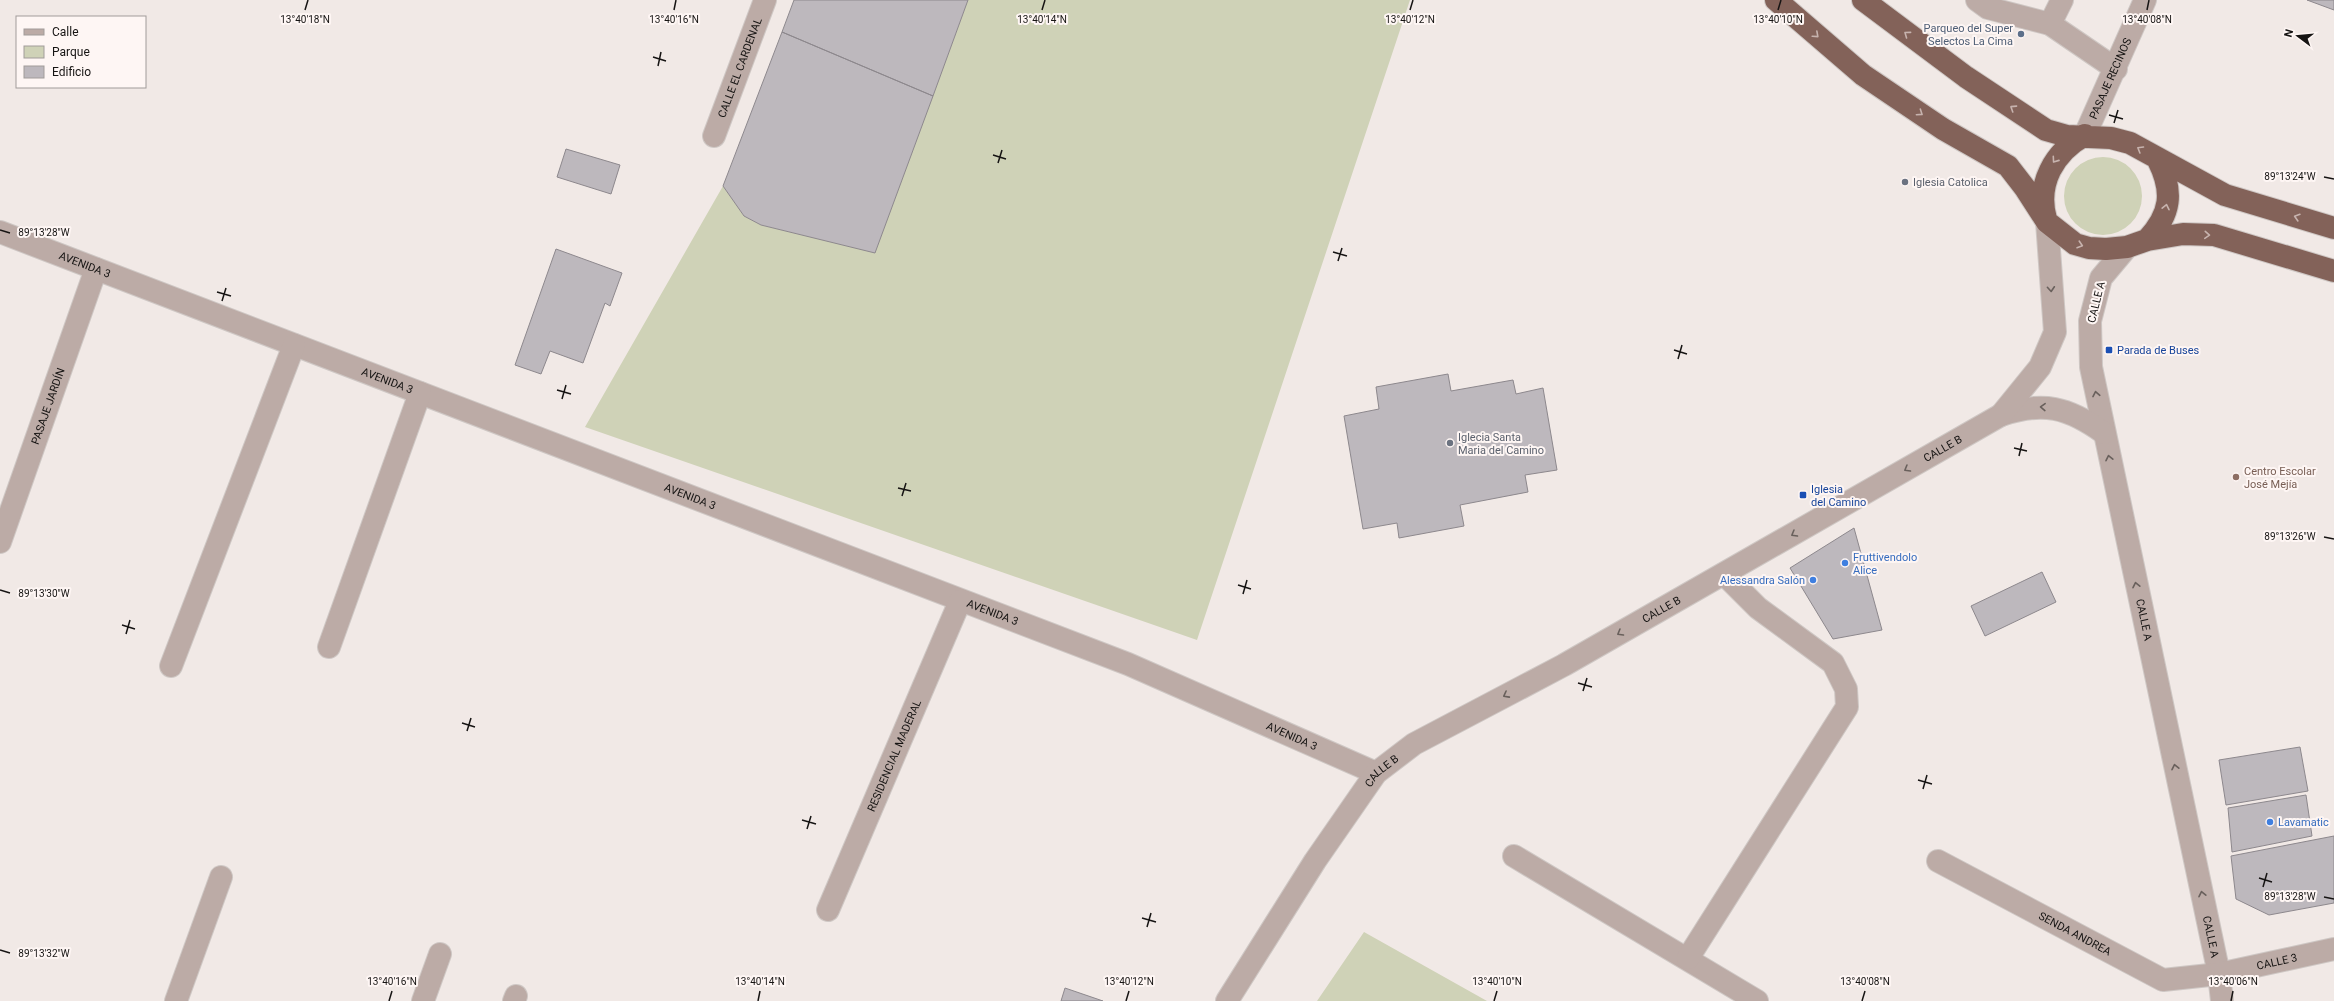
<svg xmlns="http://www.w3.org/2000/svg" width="2334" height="1001" viewBox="0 0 2334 1001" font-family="Roboto,sans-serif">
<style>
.green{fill:#cfd2b7}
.building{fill:#bdb8bd;stroke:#8d888d}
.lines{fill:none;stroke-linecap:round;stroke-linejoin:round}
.minor-casing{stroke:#cec7c4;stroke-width:24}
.highway-casing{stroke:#cec7c4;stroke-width:24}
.minor{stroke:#bcaba6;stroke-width:22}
.highway{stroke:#836259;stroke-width:22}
.oneway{stroke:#c7b3ae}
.oneway2{stroke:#69605c}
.ticks{fill:none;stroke:#161413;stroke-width:1.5}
.service-dot{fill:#5c6f8a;stroke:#fef6f4;stroke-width:1.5}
.worship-dot{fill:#6b7280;stroke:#fef6f4;stroke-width:1.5}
.transit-dot{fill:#1a4fb4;stroke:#fef6f4;stroke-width:1.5}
.education-dot{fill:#8d6e63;stroke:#fef6f4;stroke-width:1.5}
.shop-dot{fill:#3f7fe0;stroke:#fef6f4;stroke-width:1.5}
.labels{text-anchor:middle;stroke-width:4;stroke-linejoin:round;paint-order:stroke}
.service-label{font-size:11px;fill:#4e5e75;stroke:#fef6f4;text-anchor:end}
.street-label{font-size:11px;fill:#161413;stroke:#fef6f4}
.worship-label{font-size:11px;fill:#5b616d;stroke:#fef6f4;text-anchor:start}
.transit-label{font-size:11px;fill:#164399;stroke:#fef6f4;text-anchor:start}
.education-label{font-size:11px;fill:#785e54;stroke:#fef6f4;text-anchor:start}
.shop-label{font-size:11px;fill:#366cbe;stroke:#fef6f4;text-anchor:start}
.ticks-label{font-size:10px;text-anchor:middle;fill:#161413;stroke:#fef6f4;stroke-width:4;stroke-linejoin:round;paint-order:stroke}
</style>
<rect width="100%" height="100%" fill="#f1e9e6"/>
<path class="green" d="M968 0H1410L1197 640 585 427 723 186 744 216 761 225 875 252Z
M2064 196a39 39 0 1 1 78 0a39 39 0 1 1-78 0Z
M1364 932 1487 1001H1317Z"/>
<path class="building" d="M794 0H968L933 96 782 32Z
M2307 0H2334V10Z
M782 32 933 96 875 253 761 225 744 216 723 186Z
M566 149 620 165 611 194 557 177Z
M556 249 622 273 610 306 605 303 583 363 550 351 541 374 515 365Z
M1448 374 1451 391 1513 380 1516 394 1543 388 1557 470 1525 475 1528 492 1460 505 1464 526 1399 538 1397 523 1363 529 1344 416 1379 409 1376 387Z
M1854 528 1882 630 1833 639 1790 568Z
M2042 572 2056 602 1985 636 1971 606Z
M2300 747 2308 791 2226 805 2219 760Z
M2306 795 2312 836 2232 852 2228 808Z
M2334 836V903L2269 915 2236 899 2231 856Z
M1065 988 1103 1001H1061Z"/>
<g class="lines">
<g class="minor-casing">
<g id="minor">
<path d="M1977 0 1988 8 2050 24 2116 69"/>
<path d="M2050 24 2062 0"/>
<path id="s1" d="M2085 135 2145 0"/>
<path id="s2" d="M714 136 765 0"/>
<path id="s3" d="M0 232 1128 664 1376 773"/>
<path id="s4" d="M2127 247 2101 278 2090 321 2091 367 2219 974 2222 1001"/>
<path d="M2001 415C2043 401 2068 407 2104 433"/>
<path id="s5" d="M0 542 96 269"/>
<path d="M329 647 420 393"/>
<path d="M171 666 294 345"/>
<path d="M1514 856 1757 1001"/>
<path id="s6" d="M1938 861 2163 980 2219 974 2334 949"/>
<path id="s7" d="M828 910 960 601"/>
<path d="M1688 958 1847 707 1846 689 1833 663 1758 608 1724 574"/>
<path d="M176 1001 221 877"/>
<path d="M423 1001 440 954"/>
<path d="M514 1001 516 996"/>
<path id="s8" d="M1227 1001 1315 861 1376 773 1414 744 1564 665 2001 415 2040 367 2055 332 2047 222"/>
</g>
</g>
<g class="highway-casing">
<path id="highway" d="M1776 0 1863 75 1943 129 2008 166 2025 188 2047 222 2075 244 2089 248 2106 249 2127 247 2147 240 2183 234 2214 235 2334 271
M1863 0 1966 77 2046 130 2067 136 2111 138 2130 143 2225 195 2334 228
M2046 219C2036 184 2054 152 2085 135
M2147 240C2171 214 2174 192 2158 160"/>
</g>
<use href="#minor" class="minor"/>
<use href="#highway" class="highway"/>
</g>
<defs><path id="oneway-chevron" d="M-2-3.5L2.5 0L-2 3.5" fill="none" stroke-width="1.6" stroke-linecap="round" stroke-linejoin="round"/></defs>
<g class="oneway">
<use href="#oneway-chevron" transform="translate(1907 34) rotate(-144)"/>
<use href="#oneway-chevron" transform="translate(1816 35) rotate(42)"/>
<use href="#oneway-chevron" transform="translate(2013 108) rotate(-147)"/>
<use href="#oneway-chevron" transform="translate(1920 113) rotate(34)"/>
<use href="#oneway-chevron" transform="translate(2140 149) rotate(-149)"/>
<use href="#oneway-chevron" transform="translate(2055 160) rotate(125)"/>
<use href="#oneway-chevron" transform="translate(2166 207) rotate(-78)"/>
<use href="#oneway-chevron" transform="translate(2297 217) rotate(-163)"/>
<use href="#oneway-chevron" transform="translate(2207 235) rotate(4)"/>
<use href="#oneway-chevron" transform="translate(2080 245) rotate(18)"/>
</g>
<g class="oneway2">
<use href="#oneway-chevron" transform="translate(2051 289) rotate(86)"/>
<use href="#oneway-chevron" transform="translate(2096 394) rotate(-101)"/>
<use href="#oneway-chevron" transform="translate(2043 407) rotate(-178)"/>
<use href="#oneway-chevron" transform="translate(2109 458) rotate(-102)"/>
<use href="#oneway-chevron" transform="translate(1907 469) rotate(150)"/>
<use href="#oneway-chevron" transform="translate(1794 534) rotate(150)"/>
<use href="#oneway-chevron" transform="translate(2136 585) rotate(-102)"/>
<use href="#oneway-chevron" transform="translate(1620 633) rotate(150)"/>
<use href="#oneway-chevron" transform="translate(1506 695) rotate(152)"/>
<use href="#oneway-chevron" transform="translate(2175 767) rotate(-102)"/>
<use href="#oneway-chevron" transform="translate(2202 894) rotate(-102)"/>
</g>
<path class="ticks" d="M305 10 308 0M674 10 676 0M1042 10 1045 0M1410 10 1413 0M1778 10 1781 0M2147 10 2149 0M653 57 666 61M658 66 661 52M2109 115 2123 119M2114 123 2118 110M993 155 1006 159M998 163 1002 150M2324 177 2334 179M0 230 10 233M1333 252 1347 256M1338 261 1342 248M217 292 231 296M222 301 226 288M1674 350 1687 354M1678 359 1682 345M557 390 571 394M562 399 566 385M2014 448 2027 451M2019 456 2022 443M898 488 911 491M902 496 906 483M2324 537 2334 539M1238 585 1251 589M0 590 10 593M1243 594 1247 580M122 625 135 629M126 634 130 620M1578 683 1592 687M1583 691 1587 678M462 723 475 727M467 731 471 718M1918 780 1932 784M1923 789 1927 775M802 820 816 824M807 829 811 816M2259 878 2272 882M2263 887 2267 873M2324 897 2334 899M1142 918 1156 922M1147 927 1151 913M0 950 10 953M389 1001 392 991M758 1001 760 991M1126 1001 1129 991M1494 1001 1497 991M1862 1001 1865 991M2231 1001 2233 991"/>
<circle class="service-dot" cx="2021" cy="34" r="4"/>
<g class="worship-dot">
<circle cx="1905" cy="182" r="4"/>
<circle cx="1450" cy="443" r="4"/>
</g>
<g class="transit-dot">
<rect x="2105" y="346" width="8" height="8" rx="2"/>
<rect x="1799" y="491" width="8" height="8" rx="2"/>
</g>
<circle class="education-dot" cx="2236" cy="477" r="4"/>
<g class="shop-dot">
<circle cx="1845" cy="563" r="4"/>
<circle cx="1813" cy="580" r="4"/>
<circle cx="2270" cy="822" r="4"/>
</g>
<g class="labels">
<g class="service-label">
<text x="2013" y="32">Parqueo del Super<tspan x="2013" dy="13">Selectos La Cima</tspan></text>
</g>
<g class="street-label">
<text dy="4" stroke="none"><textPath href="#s2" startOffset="73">CALLE EL CARDENAL</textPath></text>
<text dy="4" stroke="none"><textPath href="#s1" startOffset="62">PASAJE RECINOS</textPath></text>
<text dy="4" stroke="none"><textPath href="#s3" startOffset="91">AVENIDA 3</textPath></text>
<text transform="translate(2096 302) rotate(-76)" y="4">CALLE A</text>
<text dy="4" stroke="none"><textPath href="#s3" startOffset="415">AVENIDA 3</textPath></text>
<text dy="4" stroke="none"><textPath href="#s5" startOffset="144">PASAJE JARDÍN</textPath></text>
<text dy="4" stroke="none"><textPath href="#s8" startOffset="926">CALLE B</textPath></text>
<text dy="4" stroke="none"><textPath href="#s3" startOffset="739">AVENIDA 3</textPath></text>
<text dy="4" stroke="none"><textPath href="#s8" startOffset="602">CALLE B</textPath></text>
<text dy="4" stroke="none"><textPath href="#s3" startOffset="1063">AVENIDA 3</textPath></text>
<text dy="4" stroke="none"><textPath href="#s4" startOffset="389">CALLE A</textPath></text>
<text dy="4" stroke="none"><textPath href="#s3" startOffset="1387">AVENIDA 3</textPath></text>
<text dy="4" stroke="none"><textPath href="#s7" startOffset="168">RESIDENCIAL MADERAL</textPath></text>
<text dy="4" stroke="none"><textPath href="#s8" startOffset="278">CALLE B</textPath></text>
<text dy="4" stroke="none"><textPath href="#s6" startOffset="155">SENDA ANDREA</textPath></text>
<text dy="4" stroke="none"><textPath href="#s4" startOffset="713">CALLE A</textPath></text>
<text dy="4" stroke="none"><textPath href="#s6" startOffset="370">CALLE 3</textPath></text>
</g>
<g class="worship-label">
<text x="1913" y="186">Iglesia Catolica</text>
<text x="1458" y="441">Iglecia Santa<tspan x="1458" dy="13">Maria del Camino</tspan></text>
</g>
<g class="transit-label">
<text x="2117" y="354">Parada de Buses</text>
<text x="1811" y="493">Iglesia<tspan x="1811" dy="13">del Camino</tspan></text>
</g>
<g class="education-label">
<text x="2244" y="475">Centro Escolar<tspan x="2244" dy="13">José Mejía</tspan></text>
</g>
<g class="shop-label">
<text x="1853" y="561">Fruttivendolo<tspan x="1853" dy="13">Alice</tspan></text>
<text x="1805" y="584" text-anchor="end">Alessandra Salón</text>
<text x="2278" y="826">Lavamatic</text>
</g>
</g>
<g class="ticks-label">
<text x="305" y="23">13°40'18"N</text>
<text x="674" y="23">13°40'16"N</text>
<text x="1042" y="23">13°40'14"N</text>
<text x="1410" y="23">13°40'12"N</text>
<text x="1778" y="23">13°40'10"N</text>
<text x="2147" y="23">13°40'08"N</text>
<text x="2290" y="180">89°13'24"W</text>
<text x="44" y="236">89°13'28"W</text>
<text x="2290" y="540">89°13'26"W</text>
<text x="44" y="597">89°13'30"W</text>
<text x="2290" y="900">89°13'28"W</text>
<text x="44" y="957">89°13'32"W</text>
<text x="392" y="985">13°40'16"N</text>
<text x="760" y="985">13°40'14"N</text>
<text x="1129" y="985">13°40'12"N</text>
<text x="1497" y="985">13°40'10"N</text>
<text x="1865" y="985">13°40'08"N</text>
<text x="2233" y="985">13°40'06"N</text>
</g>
<rect x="16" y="16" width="130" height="72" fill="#fef6f4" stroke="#a19c9a"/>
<rect x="24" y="29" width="20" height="6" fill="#bcaba6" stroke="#a19c9a"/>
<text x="52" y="36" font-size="12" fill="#161413">Calle</text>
<rect x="24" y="46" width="20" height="12" fill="#cfd2b7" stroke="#a19c9a"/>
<text x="52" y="56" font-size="12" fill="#161413">Parque</text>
<rect x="24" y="66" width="20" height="12" fill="#bdb8bd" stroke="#a19c9a"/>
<text x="52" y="76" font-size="12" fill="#161413">Edificio</text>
<g transform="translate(2298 36) rotate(286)" stroke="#fef6f4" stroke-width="3" paint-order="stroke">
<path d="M0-3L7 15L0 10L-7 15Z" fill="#161413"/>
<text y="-6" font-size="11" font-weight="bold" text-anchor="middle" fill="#161413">N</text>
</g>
</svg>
